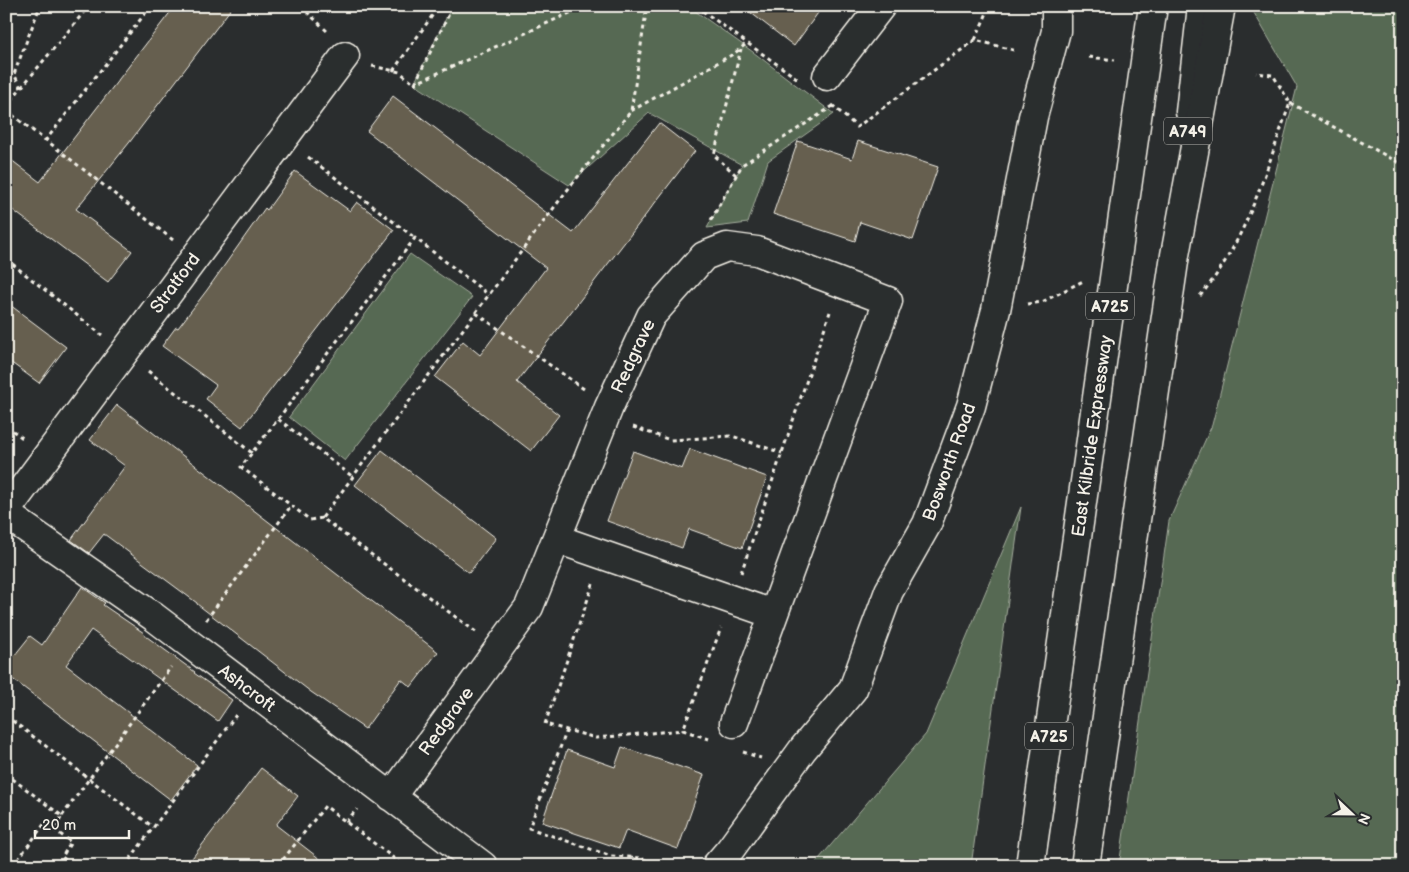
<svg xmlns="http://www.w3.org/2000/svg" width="1409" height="872" viewBox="0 0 1409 872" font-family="'Balsamiq Sans',sans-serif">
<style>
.green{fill:#566953;stroke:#a5ad9e}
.building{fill:#665f4f;stroke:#f4f1e8}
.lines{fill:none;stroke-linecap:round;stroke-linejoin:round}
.minor-casing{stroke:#f4f1e8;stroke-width:31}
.major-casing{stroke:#f4f1e8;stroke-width:31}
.highway-casing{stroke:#f4f1e8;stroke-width:31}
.path{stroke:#f4f1e8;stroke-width:3;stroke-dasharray:4 4;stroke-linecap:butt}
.minor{stroke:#2a2d2e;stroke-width:28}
.major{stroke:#2a2d2e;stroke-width:28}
.highway{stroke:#2a2d2e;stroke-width:28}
.labels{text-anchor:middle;stroke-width:4.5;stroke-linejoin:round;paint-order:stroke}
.shield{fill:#2a2d2e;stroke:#b7b6b0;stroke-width:1}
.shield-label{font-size:16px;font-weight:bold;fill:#f4f1e8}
.street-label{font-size:18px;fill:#f4f1e8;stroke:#2a2d2e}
</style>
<rect width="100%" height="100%" fill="#2a2d2e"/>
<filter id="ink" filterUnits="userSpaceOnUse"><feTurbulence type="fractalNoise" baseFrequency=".02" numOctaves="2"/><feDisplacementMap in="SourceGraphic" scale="10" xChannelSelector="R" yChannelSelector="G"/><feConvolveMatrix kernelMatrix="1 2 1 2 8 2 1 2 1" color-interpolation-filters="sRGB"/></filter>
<g filter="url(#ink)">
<path class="green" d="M452 6H688L753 52 834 114 768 161 748 223 707 228 742 165 649 113 569 185 414 84Z
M1250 6H1403V866H1119L1169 521 1212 425 1297 87Z
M410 254 472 297 345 461 289 417Z
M1021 507 971 866H813L926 734Z"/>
<path class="building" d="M175 6H233L129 143 76 209 132 251 108 282 6 205V156L40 182Z
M742 6H823L794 46Z
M393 96 573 233 659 123 695 151 517 382 559 415 531 451 435 377 463 341 480 355 546 268 367 131Z
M798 141 852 159 858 141 938 167 913 240 860 222 855 241 773 214Z
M295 171 350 211 357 202 394 230 242 427 206 399 216 385 162 346 176 327 178 328 207 290 265 208 267 210Z
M6 302 66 347 39 383 6 359Z
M117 405 438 652 411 687 401 679 365 729 311 692 197 604V603L104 534 89 553 71 540 125 466 90 440Z
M690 449 767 477 742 548 689 529 682 548 607 521 633 451 682 469Z
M382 450 496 538 469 573 355 485Z
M82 587 105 603 103 605 144 633 143 634 195 672 194 673 232 700 218 721 91 630 66 665 197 765 171 800 6 674V666L30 636 42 645Z
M622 747 704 775 678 849 626 830 619 848 542 822 567 750 615 767Z
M261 768 298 796 276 825 329 866H186Z"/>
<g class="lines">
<g class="minor-casing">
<path id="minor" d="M827 76 881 6
M6 511 345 56
M6 514 154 617 483 866
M557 539 773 614
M391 797 529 607 609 407 651 316 704 256 727 247 757 251 888 301 734 723
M716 866 729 851 803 749 853 689 889 591 927 524 971 406 996 310 1033 117 1056 31V6"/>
</g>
<g class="major-casing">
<path id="major" d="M1190 112 1202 6"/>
</g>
<g class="highway-casing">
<path id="highway" d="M1030 866 1153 6
M1085 866 1175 255 1221 6"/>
</g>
<path class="path" d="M151 6 46 140 173 240
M301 6 329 33
M696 6 747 43
M975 40 990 6
M1089 57 1115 60
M372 66 400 72 414 84
M393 71 439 6
M415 83 453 6
M414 84 585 6
M21 88 14 74 40 6
M1290 103 1403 165
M832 105 857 127 975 40 1017 51
M6 106 89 6
M6 110 45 140
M631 111 735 53 747 43 798 79
M308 157 415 238
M736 175 714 155 741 49
M711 220 742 165 833 106
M6 259 102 335
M1200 296C1247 241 1266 170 1290 103L1273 75 1256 73
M1027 304 1042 302 1083 281
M476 313 584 389
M148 371 252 453
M278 419 415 238 489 295
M6 426 24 439
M633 427 670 440 732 436 782 453
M322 518 310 520 241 467 278 419 353 477
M741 573 830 312
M593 584 545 724 596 738 683 730
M206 620 291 506
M476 632 322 518 565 193 631 111 647 6
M6 716 153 827
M567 730 529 828 611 856 641 858 658 866
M709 739 683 730 721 628
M743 752 761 758
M6 774 62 816 54 830
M62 816 171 667
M346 822 357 809
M13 866 45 823 71 842 62 857 72 866
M125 866 236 715
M278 866 325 806 404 866
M630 866 633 857"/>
<use href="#minor" class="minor"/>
<use href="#major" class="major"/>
<use href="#highway" class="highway"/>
</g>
</g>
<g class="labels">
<g class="shield">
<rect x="1164" y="117.5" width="48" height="27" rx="4"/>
<rect x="1086" y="292.5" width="48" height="27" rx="4"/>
<rect x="1025" y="722.5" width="48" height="27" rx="4"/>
</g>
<g class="shield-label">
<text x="1188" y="137">A749</text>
<text x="1110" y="312">A725</text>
<text x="1049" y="742">A725</text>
</g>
<g class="street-label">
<text transform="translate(175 283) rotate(-53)" y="6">Stratford</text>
<text transform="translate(633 356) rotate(-65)" y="6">Redgrave</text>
<text transform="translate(1092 436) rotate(-82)" y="6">East Kilbride Expressway</text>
<text transform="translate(949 462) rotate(-70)" y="6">Bosworth Road</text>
<text transform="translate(247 688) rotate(37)" y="6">Ashcroft</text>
<text transform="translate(446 721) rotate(-54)" y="6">Redgrave</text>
</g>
</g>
<rect width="1409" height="872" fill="none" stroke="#2a2d2e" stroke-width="25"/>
<rect x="12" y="12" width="1384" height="847" fill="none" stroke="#f4f1e8" stroke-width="2" filter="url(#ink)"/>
<g transform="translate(1352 814) rotate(112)" stroke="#2a2d2e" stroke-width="4" paint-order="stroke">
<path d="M0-4L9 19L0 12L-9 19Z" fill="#f4f1e8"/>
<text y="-8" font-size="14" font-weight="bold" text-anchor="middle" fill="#f4f1e8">N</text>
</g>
<path d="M35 830v8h94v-8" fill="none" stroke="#f4f1e8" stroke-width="2.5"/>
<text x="42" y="830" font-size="15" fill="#f4f1e8" stroke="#2a2d2e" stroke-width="4" paint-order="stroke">20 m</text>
</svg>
